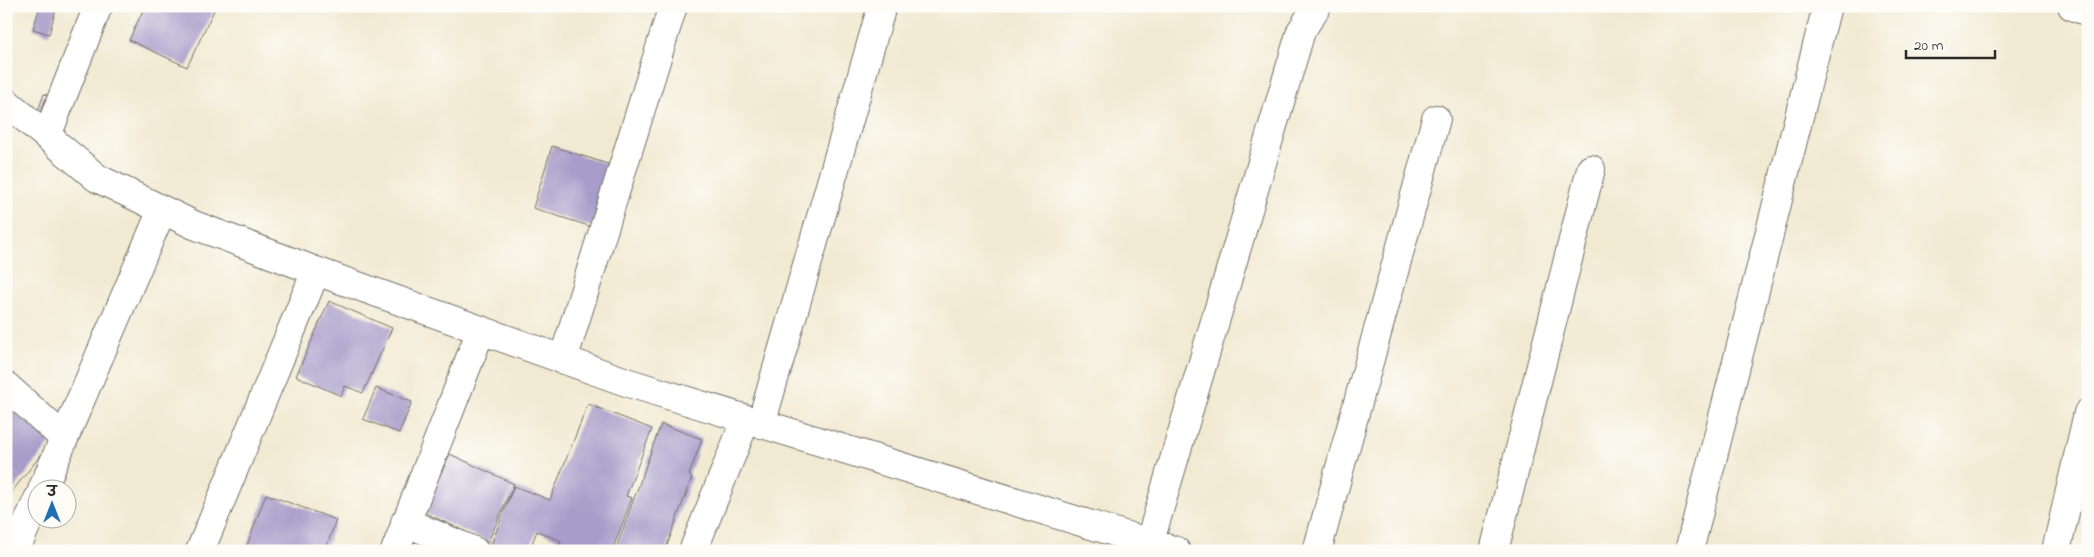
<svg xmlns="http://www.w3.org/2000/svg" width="2094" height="557" viewBox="0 0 2094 557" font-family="'Indie Flower','Playpen Sans Deva',sans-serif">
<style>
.building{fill:#a89dca}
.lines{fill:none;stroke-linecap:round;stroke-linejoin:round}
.minor-casing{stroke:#706e65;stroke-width:30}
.minor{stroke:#fff;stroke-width:28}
</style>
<rect width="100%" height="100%" fill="#fdfcf7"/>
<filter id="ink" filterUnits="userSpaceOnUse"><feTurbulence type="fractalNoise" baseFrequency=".02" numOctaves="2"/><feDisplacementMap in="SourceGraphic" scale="10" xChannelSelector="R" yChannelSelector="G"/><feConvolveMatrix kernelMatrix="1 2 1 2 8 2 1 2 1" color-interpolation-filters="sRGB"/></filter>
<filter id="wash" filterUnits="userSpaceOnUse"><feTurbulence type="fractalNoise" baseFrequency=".0096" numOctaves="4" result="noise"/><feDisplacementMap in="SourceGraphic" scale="20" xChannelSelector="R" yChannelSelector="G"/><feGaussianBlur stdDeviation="1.12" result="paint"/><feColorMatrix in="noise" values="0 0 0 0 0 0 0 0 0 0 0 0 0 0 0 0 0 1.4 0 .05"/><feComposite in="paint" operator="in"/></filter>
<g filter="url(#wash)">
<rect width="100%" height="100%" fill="#f1e9d1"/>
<g id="blocks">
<path class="building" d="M40 6H57L49 34 33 29Z
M145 6H216L187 67 129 40Z
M44 94 59 99 35 119Z
M552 146 617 167 598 229 533 208Z
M329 301 392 328 363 393 345 386 341 396 296 376Z
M376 388 412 402 399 433 363 419Z
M588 404 652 429 626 496 632 498 612 551H559L558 550 561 541 537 531 529 551H499L490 547 514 486 550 500Z
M11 410 52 441 6 499V416Z
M661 424 702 439 689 475 692 477 665 551H615Z
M450 454 514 484 488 542 423 512Z
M266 494 336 520 325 551H245Z"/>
</g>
</g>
<g filter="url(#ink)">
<use href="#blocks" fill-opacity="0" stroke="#706e65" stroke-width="1"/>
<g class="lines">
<g class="minor-casing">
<path id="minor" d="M2072 6 2088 12
M6 102 97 178 194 225 316 271 629 383 1176 551
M47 136 98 6
M563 360 673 6
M6 386 64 438
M761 424 882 6
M42 490 162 210
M405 522 474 551
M15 551 38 499
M200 551 316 271
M395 551 481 330
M693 551 746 419
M1147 551 1301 31 1317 6
M1317 551 1436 119
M1494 551 1591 169
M1689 551 1827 6
M2056 551 2088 413"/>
</g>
<use href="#minor" class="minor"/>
</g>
</g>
<rect width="2094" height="557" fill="none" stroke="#fdfcf7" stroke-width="25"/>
<g transform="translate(52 504)"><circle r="24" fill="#fdfcf7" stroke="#a9a8a5"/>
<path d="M0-4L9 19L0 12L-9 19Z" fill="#1f6fb2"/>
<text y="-8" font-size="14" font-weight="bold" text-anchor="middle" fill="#2b2b2b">उ</text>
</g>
<path d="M1906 50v8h89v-8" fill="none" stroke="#2b2b2b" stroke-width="2.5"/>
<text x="1914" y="50" font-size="15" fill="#2b2b2b" stroke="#fdfcf7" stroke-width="4" paint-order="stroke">20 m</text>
</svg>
